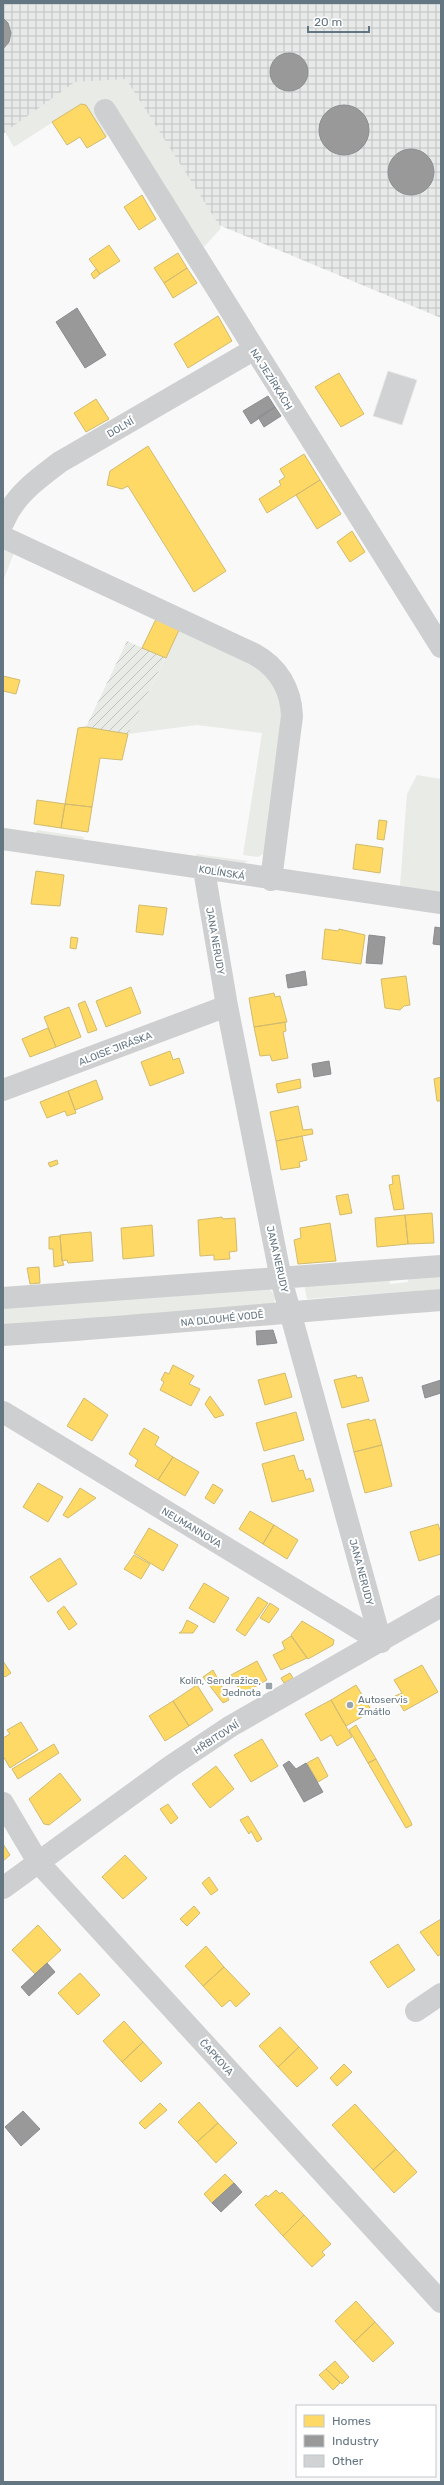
<svg xmlns="http://www.w3.org/2000/svg" width="444" height="2485" viewBox="0 0 444 2485" font-family="Rubik,sans-serif">
<style>
.industrial{fill:url(#industrial-grid)}
.grass{fill:#e8ebe6}
.garden{fill:url(#garden-furrows)}
.homes{fill:#ffd966;stroke:#d1bb6f}
.industry{fill:#999;stroke:#898e92}
.building{fill:#d0d2d3;stroke:#e8e8e8}
.lines{fill:none;stroke-linecap:round;stroke-linejoin:round}
.minor{stroke:#cecfd0;stroke-width:22}
.poi-dot{fill:#99a4ac;stroke:#fff;stroke-width:1.5}
.labels{text-anchor:middle;stroke-width:4;stroke-linejoin:round;paint-order:stroke}
.street-label{font-size:10px;fill:#657683;stroke:#fff}
.poi-label{font-size:10px;fill:#657683;stroke:#fff;text-anchor:end}
</style>
<defs>
<pattern id="industrial-grid" width="8" height="8" patternUnits="userSpaceOnUse"><rect width="8" height="8" fill="#e8e9e9"/><path d="M0 4h8M4 0v8" fill="none" stroke="#c0c1c2"/></pattern>
<pattern id="garden-furrows" width="10" height="10" patternUnits="userSpaceOnUse"><rect width="10" height="10" fill="#e8ebe6"/><path d="M-1 1l2-2M0 10L10 0M9 11l2-2" fill="none" stroke="#c0c3c0"/></pattern>
</defs>
<rect width="100%" height="100%" fill="#f9f9f9"/>
<path class="industrial" d="M3 3H441V318L214 223 74 83 3 134Z"/>
<path class="grass" d="M126 79 221 228 204 247 162 182 116 129 106 137 86 105 81 104 14 147 5 132 75 82Z
M3 543 14 553 3 581Z
M179 630 263 664 286 703 265 853 258 857 243 855 262 733 197 725 128 734Z
M417 775 441 779V893L400 886 407 794Z
M37 830 84 837 83 840 36 834Z
M196 854 248 861 242 864 196 858Z
M441 1273V1289L307 1299 304 1284 389 1277 390 1284 408 1282 409 1276Z
M269 1288 275 1296 274 1306 3 1331V1305Z"/>
<path class="garden" d="M127 641 165 658 128 734 86 727Z"/>
<path class="homes" d="M81 104 86 105 106 137 87 148 80 137 67 145 52 122Z
M142 195 156 219 139 230 124 207Z
M109 245 120 261 100 274 89 259Z
M178 253 187 268 164 283 154 268Z
M187 268 197 283 173 298 164 283Z
M96 269 100 274 94 279 91 274Z
M218 316 232 341 188 368 174 344Z
M339 373 364 414 341 427 315 387Z
M96 399 109 419 86 432 74 413Z
M148 446 226 571 194 592 128 486 122 489 107 485 110 471Z
M304 454 320 480 267 513 259 499 281 485 279 481 285 477 280 469Z
M320 480 341 514 317 529 296 495Z
M352 531 365 552 350 562 337 542Z
M156 619 179 630 166 658 142 648Z
M3 676 20 680 16 694 3 691Z
M86 727 128 734 122 760 100 758 92 807 65 804 78 728Z
M37 800 65 804 61 828 34 824Z
M65 804 92 807 88 832 61 828Z
M379 820 387 821 384 840 377 839Z
M356 844 383 848 380 873 353 869Z
M36 871 64 875 60 906 31 904Z
M139 905 167 908 163 935 136 932Z
M325 929 338 931 339 929 365 935 361 964 322 959Z
M71 937 78 938 76 949 70 948Z
M406 976 410 1005 404 1006 400 1010 385 1008 381 979Z
M131 987 141 1013 106 1027 96 1001Z
M274 993 275 997 280 996 287 1022 254 1027 249 998Z
M85 1001 97 1030 88 1033 78 1004Z
M69 1007 81 1037 56 1047 44 1017Z
M285 1022 286 1031 283 1032 288 1058 272 1061 270 1055 260 1056 254 1027Z
M48 1028 56 1047 30 1057 22 1039Z
M170 1051 173 1060 179 1058 184 1073 150 1086 141 1062Z
M441 1077V1101H437L434 1079Z
M300 1079 301 1088 278 1093 276 1084Z
M96 1080 103 1099 75 1110 68 1091Z
M68 1091 76 1113 67 1116 65 1111 47 1118 40 1102Z
M298 1106 303 1130 312 1129 313 1134 276 1141 270 1112Z
M302 1136 307 1160 299 1162 300 1167 281 1170 276 1141Z
M57 1160 58 1164 50 1167 48 1163Z
M399 1175 404 1209 394 1210 389 1185 393 1184 392 1176Z
M348 1194 352 1213 340 1215 336 1196Z
M432 1213 434 1243 408 1244 405 1215Z
M405 1215 408 1244 377 1247 375 1218Z
M222 1217 223 1219 235 1218 237 1251 229 1252 230 1259 214 1260V1255L200 1256 198 1220Z
M330 1223 336 1261 298 1264 294 1240 301 1238 300 1228Z
M152 1225 154 1256 123 1259 121 1228Z
M91 1232 93 1261 68 1263 67 1260 62 1261 60 1235Z
M60 1236 62 1260 64 1265 54 1267 53 1249H49V1237Z
M39 1267 40 1283 30 1284 27 1268Z
M173 1365 194 1376 189 1384 200 1389 191 1406 160 1390 164 1382 161 1380 165 1372 169 1374Z
M285 1373 292 1397 265 1405 258 1380Z
M356 1375 357 1378 362 1377 369 1401 342 1408 334 1380Z
M210 1396 224 1415 215 1418 205 1404Z
M84 1398 108 1415 92 1441 67 1426Z
M296 1412 304 1440 264 1451 256 1423Z
M369 1419 370 1421 375 1419 382 1445 354 1452 347 1424Z
M144 1428 159 1437 155 1445 173 1457 158 1480 135 1466 138 1460 129 1454Z
M382 1445 392 1486 365 1493 354 1452Z
M294 1455 299 1471 303 1470 306 1480 310 1478 314 1491 272 1502 262 1464Z
M173 1457 199 1472 185 1496 158 1480Z
M38 1483 63 1497 48 1522 23 1507Z
M213 1484 223 1490 214 1504 205 1498Z
M80 1488 96 1498 68 1518 63 1515Z
M250 1511 274 1525 263 1544 239 1529Z
M438 1524 441 1533V1554L419 1561 410 1532Z
M274 1525 298 1540 287 1559 263 1544Z
M149 1528 178 1545 163 1571 134 1553Z
M134 1555 150 1564 141 1579 124 1569Z
M60 1558 77 1584 48 1602 30 1577Z
M204 1583 229 1598 214 1623 189 1608Z
M258 1597 268 1603 245 1636 236 1630Z
M270 1603 279 1609 269 1623 260 1618Z
M64 1606 77 1624 69 1630 57 1612Z
M187 1620 198 1626 193 1633H179L182 1631Z
M302 1621 334 1640 333 1645 308 1659 291 1635Z
M291 1636 307 1658 281 1670 273 1655 285 1649 282 1642Z
M3 1661 11 1673 5 1677 3 1675Z
M257 1661 267 1680 242 1694 231 1675Z
M422 1665 438 1692 404 1711 395 1696 402 1693 394 1680Z
M213 1670 229 1700 223 1703 203 1677Z
M290 1673 293 1678 284 1683 281 1678Z
M197 1685 213 1710 189 1726 173 1701Z
M356 1685 372 1711 346 1726 331 1700Z
M331 1700 352 1737 337 1746 331 1735 321 1741 305 1714Z
M173 1701 189 1726 165 1741 149 1716Z
M21 1722 38 1750 10 1768 3 1756V1738L10 1734 7 1730Z
M356 1725 376 1759 368 1763 349 1730Z
M262 1739 278 1766 251 1782 234 1755Z
M54 1744 59 1753 18 1779 12 1769Z
M318 1757 328 1776 318 1782 307 1763Z
M376 1759 411 1822 412 1825 406 1828 368 1763Z
M216 1766 234 1789 210 1808 192 1784Z
M60 1773 81 1800 49 1825 44 1824 29 1799Z
M168 1804 178 1818 171 1824 160 1809Z
M248 1816 262 1839 257 1842 251 1831 249 1834 240 1820Z
M3 1844 10 1855 3 1861Z
M125 1855 147 1878 123 1899 102 1877Z
M209 1877 218 1890 211 1895 202 1883Z
M194 1906 200 1913 187 1926 180 1919Z
M441 1919V1954L438 1956 420 1932Z
M38 1925 61 1950 35 1974 12 1950Z
M398 1944 415 1970 388 1988 370 1962Z
M206 1946 224 1967 203 1986 185 1966Z
M224 1967 250 1994 236 2007 230 2000 222 2007 203 1986Z
M80 1973 100 1995 78 2015 58 1993Z
M124 2021 143 2042 122 2062 103 2041Z
M280 2027 299 2047 278 2067 259 2046Z
M143 2042 162 2063 141 2082 122 2062Z
M299 2047 318 2068 297 2087 278 2067Z
M344 2064 352 2072 337 2086 330 2078Z
M199 2102 218 2123 197 2142 178 2122Z
M160 2103 167 2110 145 2129 139 2123Z
M355 2104 396 2149 373 2170 332 2125Z
M218 2123 237 2143 216 2163 197 2142Z
M396 2149 417 2172 394 2193 373 2170Z
M225 2174 234 2183 212 2203 204 2194Z
M276 2190 280 2194 282 2192 304 2215 283 2236 255 2205 266 2195 268 2197Z
M304 2215 331 2244 322 2252 325 2255 312 2267 283 2236Z
M356 2301 375 2322 354 2342 335 2321Z
M375 2322 394 2343 373 2362 354 2342Z
M335 2361 349 2377 342 2384 326 2369Z
M326 2369 340 2383 333 2390 319 2375Z"/>
<path class="industry" d="M3 18 8 23 11 33 9 42 3 49Z
M270 72a19 19 0 1 1 38 0a19 19 0 1 1-38 0Z
M319 130a25 25 0 1 1 50 0a25 25 0 1 1-50 0Z
M388 172a23 23 0 1 1 46 0a23 23 0 1 1-46 0Z
M77 308 106 355 85 368 56 322Z
M268 396 275 407 251 424 243 411Z
M275 407 281 416 264 427 258 417Z
M435 927 441 928V945L433 944Z
M369 935 385 937 382 964 366 963Z
M305 971 307 985 288 988 286 975Z
M329 1061 331 1074 314 1077 312 1064Z
M273 1330 277 1343 257 1345 256 1331Z
M441 1380V1393L425 1398 422 1386Z
M289 1761 296 1769 306 1763 323 1792 304 1802 283 1765Z
M47 1963 55 1972 29 1996 21 1987Z
M23 2111 40 2129 21 2146 5 2127Z
M234 2183 242 2192 221 2212 212 2203Z"/>
<path class="building" d="M388 371 417 380 402 425 373 416Z"/>
<g class="lines">
<path class="minor" d="M105 110 441 647
M3 523C14 496 36 480 60 462L253 350
M3 537 254 654C278 667 291 689 292 716L271 880
M3 839 441 903
M204 870 227 1006 281 1279 381 1642
M3 1090 227 1006
M3 1298 441 1266
M3 1335C149 1326 295 1311 441 1300
M3 1412 381 1642
M3 1803 38 1862 441 2302
M3 1888 171 1766 231 1726 441 1606
M416 2011 441 1994"/>
</g>
<g class="poi-dot">
<rect x="265" y="1682" width="8" height="8" rx="2"/>
<circle cx="350" cy="1705" r="4"/>
</g>
<g class="labels">
<g class="street-label">
<text transform="translate(272 379) rotate(58)" y="4">NA JEZÍRKÁCH</text>
<text transform="translate(120 427) rotate(-30)" y="4">DOLNÍ</text>
<text transform="translate(222 872) rotate(9)" y="4">KOLÍNSKÁ</text>
<text transform="translate(216 941) rotate(80)" y="4">JANA NERUDY</text>
<text transform="translate(115 1048) rotate(-21)" y="4">ALOISE JIRÁSKA</text>
<text transform="translate(278 1259) rotate(77)" y="4">JANA NERUDY</text>
<text transform="translate(222 1318) rotate(-6)" y="4">NA DLOUHÉ VODĚ</text>
<text transform="translate(192 1527) rotate(31)" y="4">NEUMANNOVA</text>
<text transform="translate(362 1572) rotate(75)" y="4">JANA NERUDY</text>
<text transform="translate(216 1737) rotate(-33)" y="4">HŘBITOVNÍ</text>
<text transform="translate(217 2057) rotate(48)" y="4">ČAPKOVA</text>
</g>
<g class="poi-label">
<text x="261" y="1684">Kolín, Sendražice,<tspan x="261" dy="12">Jednota</tspan></text>
<text x="358" y="1703" text-anchor="start">Autoservis<tspan x="358" dy="12">Zmátlo</tspan></text>
</g>
</g>
<rect width="444" height="2485" fill="none" stroke="#657683" stroke-width="8"/>
<rect x="296" y="2405" width="140" height="72" fill="#ffffff" stroke="#c1c8cd"/>
<rect x="304" y="2415" width="20" height="12" fill="#ffd966" stroke="#c1c8cd"/>
<text x="332" y="2425" font-size="12" fill="#657683">Homes</text>
<rect x="304" y="2435" width="20" height="12" fill="#999999" stroke="#c1c8cd"/>
<text x="332" y="2445" font-size="12" fill="#657683">Industry</text>
<rect x="304" y="2455" width="20" height="12" fill="#d0d2d3" stroke="#c1c8cd"/>
<text x="332" y="2465" font-size="12" fill="#657683">Other</text>
<path d="M308 26v6h61v-6" fill="none" stroke="#657683" stroke-width="2"/>
<text x="314" y="26" font-size="12" fill="#657683" stroke="#ffffff" stroke-width="3" paint-order="stroke">20 m</text>
</svg>
